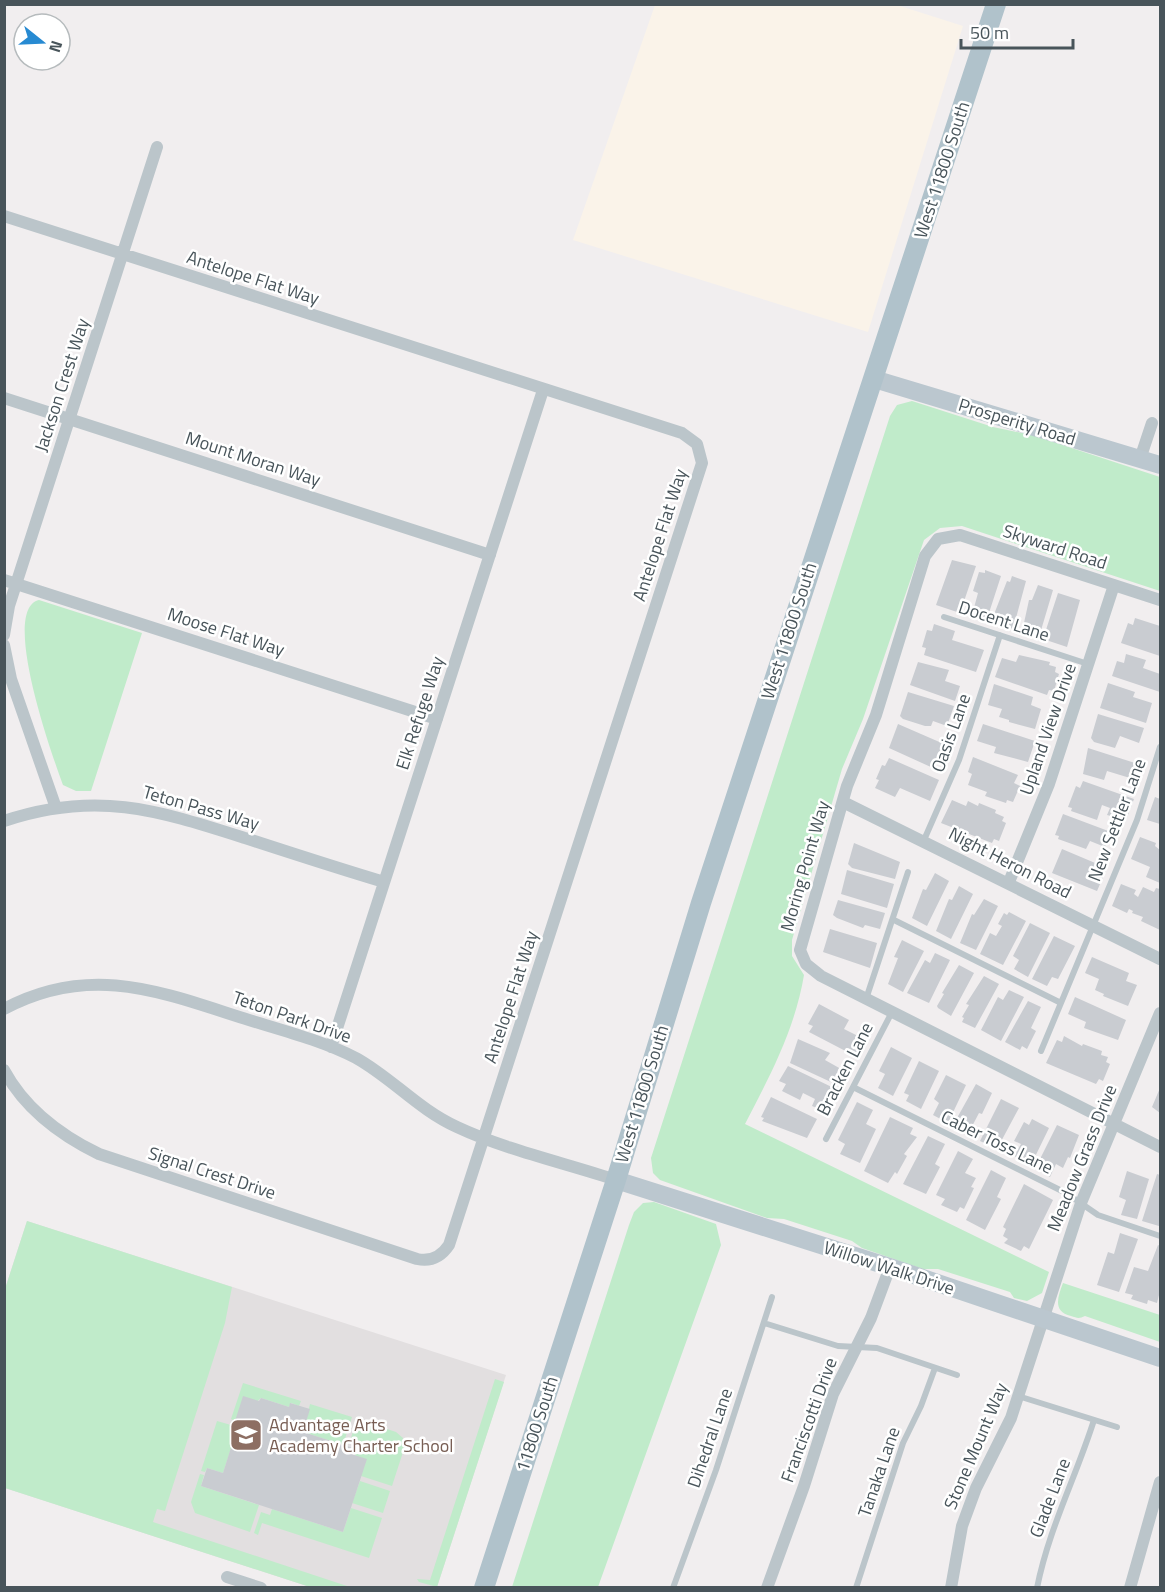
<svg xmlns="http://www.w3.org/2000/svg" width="1165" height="1592" viewBox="0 0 1165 1592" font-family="'Titillium Web',sans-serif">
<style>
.commercial{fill:#faf3e9}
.education{fill:#e2dfe0}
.green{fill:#c0ebca}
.building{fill:#c9ccd1}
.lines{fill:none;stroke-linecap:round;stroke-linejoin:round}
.lane{stroke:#bbc5ca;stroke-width:6}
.street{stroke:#bbc5ca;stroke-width:12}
.secondary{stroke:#bbc7cf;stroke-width:18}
.primary{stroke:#b0c2cb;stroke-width:20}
.labels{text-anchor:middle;stroke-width:5;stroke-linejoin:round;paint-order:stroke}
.street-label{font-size:18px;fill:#48545a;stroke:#fff}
.education-label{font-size:18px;fill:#785e54;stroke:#fff;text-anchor:start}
</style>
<rect width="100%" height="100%" fill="#f1eeef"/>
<path class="commercial" d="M655 5H897L963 26 868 332 573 240Z"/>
<path class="education" d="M27 1221 506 1375 437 1587H310L5 1488V1289Z"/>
<path class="green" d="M912 401 993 427 1032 435 1160 477V591L962 526 940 528 924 540 863 719 842 769 792 940V956L804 975C795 1029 770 1076 745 1124L1049 1272 1042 1293 1027 1301 1014 1298 1010 1292 938 1269H923L862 1248 852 1241 784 1219 767 1218 660 1180 653 1173 651 1158 890 416 897 405Z
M39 600 142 633 91 791H76L63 785C52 755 0 609 39 600Z
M654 1202 716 1224 721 1245 598 1587H512L629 1225 634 1212 643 1203Z
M27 1221 232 1287 225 1323 168 1501 165 1511 157 1509 153 1522 350 1587H310L5 1488V1289Z
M1063 1283 1160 1315V1342L1085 1316C1079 1319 1077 1318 1071 1316 1052 1312 1058 1296 1063 1283Z
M495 1379 504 1382 437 1587 419 1582 417 1579 430 1580Z
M243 1383 301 1401 299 1406 291 1403 289 1407 261 1398 235 1421 231 1419Z
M310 1404 352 1417 343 1445 303 1432Z
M357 1419 396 1432 403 1438 404 1449 392 1486 361 1476 355 1455 358 1444 350 1441Z
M217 1421 238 1427 223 1473 207 1468 205 1472 201 1471Z
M200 1474 204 1475 201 1486 259 1505 250 1532 195 1513 191 1502Z
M360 1481 390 1491 383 1513 352 1503Z
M351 1508 382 1518 369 1558 262 1523 258 1535 254 1533 261 1512 270 1515 272 1509 343 1532Z"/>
<path class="building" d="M952 560 976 566 960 613 936 605Z
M985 570 1001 576 987 619 972 615 978 593 973 591 979 572 985 573Z
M1012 576 1026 581 1013 629 991 622 1007 581 1010 582Z
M1038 585 1053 590 1039 637 1022 632 1029 600H1032Z
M1058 593 1080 600 1067 647 1043 639Z
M1135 618 1160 626V656L1121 643 1128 623 1133 625Z
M934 624 955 631 952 640 984 650 976 672 924 655 926 648 922 647 927 630 932 631Z
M1126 654 1146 660 1143 668 1160 674V692L1112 676 1117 661 1124 663Z
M1019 655 1050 662 1049 665 1056 667 1055 672 1059 674 1054 691 1049 690 1047 695 995 677 1002 658 1016 662Z
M918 662 949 670 945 681 960 686 955 701 910 685Z
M1108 683 1135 692 1133 697 1152 703 1146 723 1100 708Z
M994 684 1033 697 1031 705 1041 709 1035 729 1009 722V720L999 717 1002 709 988 705Z
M908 692 954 706 947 726 933 721 931 726H925L903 719 900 716Z
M1098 714 1144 728 1139 743 1120 736 1115 748 1094 742 1091 738Z
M898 724 944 744 933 768 889 748Z
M983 724 1035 741 1028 762 994 753 996 747 977 741Z
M1088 748 1135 763 1130 778 1107 771 1104 780 1083 774Z
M973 757 1018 775 1014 783 1020 786 1013 802 1007 800 1006 803 985 796 987 792 968 785 972 774 968 772Z
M889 758 939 780 930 801 900 788 895 797 875 788 879 780 876 779 882 765 885 766Z
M1083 781 1134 799 1126 820 1107 815 1110 808 1102 805 1097 820 1071 811 1072 808 1068 807 1076 786 1080 788Z
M1155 797 1160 799V824L1147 820Z
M952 800 966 806 968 801 978 806 979 803 996 810 995 813 1004 817 1002 821 1006 823 999 841 994 839 992 843 941 823Z
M1063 814 1111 832 1105 847 1090 841 1086 849 1058 839 1059 836 1055 835Z
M1140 837 1156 843 1155 846 1160 850V883L1146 877 1150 867 1131 859Z
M854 843 900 862 895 879 852 868 848 864Z
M1062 849 1107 868 1097 891 1052 873Z
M847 870 894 884 887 908 841 894Z
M935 873 949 881 927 926 912 918 923 889 926 890Z
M1121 884 1136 890 1134 894 1138 897 1143 887 1154 892 1156 888 1160 889V930L1141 921 1143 917 1132 913 1133 911 1129 909 1127 913 1112 906Z
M959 886 973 894 951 939 936 931 949 899 952 900Z
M984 899 998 906 976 950 960 943 972 914 974 915Z
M838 900 885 913 880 929 865 925 863 928 837 918 833 915Z
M1009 912 1026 921 1003 965 980 954 990 933 996 936 1002 926 998 924 1004 913 1007 915Z
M1030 923 1050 933 1028 977 1014 969 1019 960 1013 956Z
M830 929 877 943 870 968 823 952Z
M1054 936 1075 946 1058 979 1052 977 1047 986 1032 979Z
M902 940 924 951 903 992 888 984 898 958 894 957Z
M935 953 950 960 929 1003 907 993 925 960 930 963Z
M1092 957 1129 973 1126 981 1137 985 1128 1006 1103 996 1104 994 1095 990 1099 979 1085 973Z
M959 965 974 973 951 1016 938 1008 937 1006 944 994 942 993Z
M984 976 999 984 975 1028 962 1022 964 1018 962 1017 969 1005 966 1004Z
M1009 990 1024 997 1001 1041 981 1030 998 997 1003 1000Z
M1075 997 1126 1020 1118 1040 1084 1028 1086 1022 1068 1014Z
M1028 1001 1041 1007 1031 1028 1036 1031 1027 1049 1022 1046 1020 1050 1005 1042Z
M819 1004 849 1020 844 1029 866 1040 857 1057 809 1032 813 1026 808 1024Z
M1064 1036 1082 1046 1083 1044 1102 1051 1101 1055 1108 1057 1106 1062 1110 1064 1103 1081 1099 1079 1096 1084 1046 1063 1057 1040 1062 1042Z
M798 1039 830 1053 825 1060 841 1069 833 1083 790 1063Z
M891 1047 912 1058 893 1096 878 1088 885 1074 879 1071Z
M919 1061 939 1071 921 1109 906 1101 909 1095 904 1093Z
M788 1066 838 1090 827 1112 812 1106 815 1099 803 1093 800 1100 782 1091 786 1084 779 1081Z
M946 1075 966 1085 948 1123 933 1115 939 1103 934 1099Z
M976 1084 992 1093 982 1114 979 1113 968 1134 952 1127Z
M1160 1088V1113L1152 1107Z
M771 1097 817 1119 807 1138 762 1121 764 1118 761 1117Z
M1001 1099 1019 1108 997 1149 980 1141Z
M857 1102 873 1110 866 1124 876 1129 860 1163 840 1154 845 1144 838 1140Z
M890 1117 913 1128 910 1134 917 1137 904 1154 907 1156 897 1174 895 1172 888 1183 864 1171Z
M1032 1119 1049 1128 1031 1165 1014 1156 1021 1144 1014 1141 1024 1122 1029 1125Z
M1057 1125 1079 1135 1070 1158 1068 1157 1063 1168 1056 1164 1050 1177 1035 1169Z
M928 1136 945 1144 935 1164 940 1167 926 1194 903 1184Z
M958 1151 973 1159 965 1173 976 1178 971 1187 974 1188 964 1209 960 1207 957 1212 941 1205 945 1199 936 1195Z
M991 1170 1006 1178 997 1197 1001 1199 985 1230 966 1220Z
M1127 1171 1149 1179 1137 1219 1121 1215 1126 1200 1119 1197Z
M1157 1174 1160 1175 1159 1226 1142 1221Z
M1024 1184 1053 1200 1029 1249 1024 1246 1021 1251 1004 1243 1008 1239 1003 1236 1006 1229 1003 1227Z
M1120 1233 1138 1239 1119 1292 1097 1285 1108 1252 1114 1254Z
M1158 1245 1160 1246V1291L1157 1303 1148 1300 1147 1304 1131 1299 1133 1295 1125 1293 1134 1267 1148 1271Z
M243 1396 259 1401 261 1398 289 1407 290 1403 310 1409 303 1432 353 1448 351 1454 367 1459 343 1532 201 1486 207 1468 223 1473 239 1422 235 1421Z"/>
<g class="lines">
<path class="lane" d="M944 617 1088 664
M924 840 959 760 1000 635
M894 920 1061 1003
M866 999 908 872
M1041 1051 1137 820 1160 747
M853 1087 1066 1193 1098 1215 1160 1236
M826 1139 892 1012
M764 1323 838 1346 877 1348 957 1375
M1018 1396 1117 1427
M673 1588 716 1470 772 1297
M856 1588 903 1443 921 1406 935 1368
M1037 1588C1049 1528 1076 1477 1094 1420"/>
<path class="street" d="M4 216 682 433 697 444 702 463 449 1245C441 1257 431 1262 417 1259L99 1154C60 1135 25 1109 4 1070
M4 398 490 555
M1140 459 1152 423
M4 580 437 719
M1160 600 960 535 938 539 925 556 876 715 847 786 800 950 806 964 821 976 1160 1147
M4 635 9 606 157 147
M4 645 11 679 56 808
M843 802 1160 959
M4 821C96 790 157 810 245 838 291 853 337 868 384 882
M1009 882 1049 784 1114 585
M4 1009C92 962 163 993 249 1020 285 1031 323 1041 356 1058 392 1078 419 1110 457 1127 506 1150 565 1163 616 1180
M331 1047 543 390
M227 1577 261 1588
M767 1588 804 1486 833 1394 871 1318 890 1267
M951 1588 962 1526 976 1488 1011 1418 1081 1203 1160 1013
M1130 1588 1160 1482"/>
<path class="secondary" d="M874 379 1160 465
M616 1180 890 1267 1160 1358"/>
<path class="primary" d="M484 1588 616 1180 701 903 996 4"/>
</g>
<defs>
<g id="school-square" transform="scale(1.725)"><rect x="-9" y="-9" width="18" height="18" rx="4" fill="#8d6e63" stroke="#fff"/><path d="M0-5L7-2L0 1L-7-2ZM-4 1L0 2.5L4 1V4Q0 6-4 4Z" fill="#fff"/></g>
</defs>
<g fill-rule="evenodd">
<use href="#school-square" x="246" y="1435"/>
</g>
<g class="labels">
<g class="street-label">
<text transform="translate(942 170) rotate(-72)" y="6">West 11800 South</text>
<text transform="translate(253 278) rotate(18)" y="6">Antelope Flat Way</text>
<text transform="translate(62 385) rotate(-72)" y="6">Jackson Crest Way</text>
<text transform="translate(1017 422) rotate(17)" y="6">Prosperity Road</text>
<text transform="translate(253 459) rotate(18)" y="6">Mount Moran Way</text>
<text transform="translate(660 535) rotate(-72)" y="6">Antelope Flat Way</text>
<text transform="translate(1055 547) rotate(18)" y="6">Skyward Road</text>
<text transform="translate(1004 621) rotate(18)" y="6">Docent Lane</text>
<text transform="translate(789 631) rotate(-72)" y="6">West 11800 South</text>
<text transform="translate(226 632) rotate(18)" y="6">Moose Flat Way</text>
<text transform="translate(420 713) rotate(-72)" y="6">Elk Refuge Way</text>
<text transform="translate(1048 729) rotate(-71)" y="6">Upland View Drive</text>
<text transform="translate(951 733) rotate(-70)" y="6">Oasis Lane</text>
<text transform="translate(201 808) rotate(16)" y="6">Teton Pass Way</text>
<text transform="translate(1117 820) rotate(-69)" y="6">New Settler Lane</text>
<text transform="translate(1010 863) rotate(27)" y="6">Night Heron Road</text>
<text transform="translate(805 866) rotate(-74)" y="6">Moring Point Way</text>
<text transform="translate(511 997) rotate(-72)" y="6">Antelope Flat Way</text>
<text transform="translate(292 1017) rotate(19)" y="6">Teton Park Drive</text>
<text transform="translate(845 1069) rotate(-63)" y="6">Bracken Lane</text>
<text transform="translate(642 1094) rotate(-73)" y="6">West 11800 South</text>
<text transform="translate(997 1142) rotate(26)" y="6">Caber Toss Lane</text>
<text transform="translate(1082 1158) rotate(-68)" y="6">Meadow Grass Drive</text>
<text transform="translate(212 1173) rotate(18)" y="6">Signal Crest Drive</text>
<text transform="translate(889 1268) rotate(18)" y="6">Willow Walk Drive</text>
<text transform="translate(809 1420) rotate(-70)" y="6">Franciscotti Drive</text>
<text transform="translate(537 1424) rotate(-72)" y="6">11800 South</text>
<text transform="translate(710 1438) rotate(-71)" y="6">Dihedral Lane</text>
<text transform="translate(976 1446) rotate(-67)" y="6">Stone Mount Way</text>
<text transform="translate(879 1472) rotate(-71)" y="6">Tanaka Lane</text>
<text transform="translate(1050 1498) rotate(-69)" y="6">Glade Lane</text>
</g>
<g class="education-label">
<text x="269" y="1431">Advantage Arts<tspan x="269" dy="21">Academy Charter School</tspan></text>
</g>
</g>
<rect width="1165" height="1592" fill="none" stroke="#48545a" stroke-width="12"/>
<g transform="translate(42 42) rotate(108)"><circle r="28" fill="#ffffff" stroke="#b6bbbd" stroke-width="1.5"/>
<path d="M0-4.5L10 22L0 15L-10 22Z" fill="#278ad2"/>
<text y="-9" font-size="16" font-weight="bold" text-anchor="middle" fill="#48545a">N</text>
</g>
<path d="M961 39v9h112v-9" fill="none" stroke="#48545a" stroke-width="3"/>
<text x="970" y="39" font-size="18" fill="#48545a" stroke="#ffffff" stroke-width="4.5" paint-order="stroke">50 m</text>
</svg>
